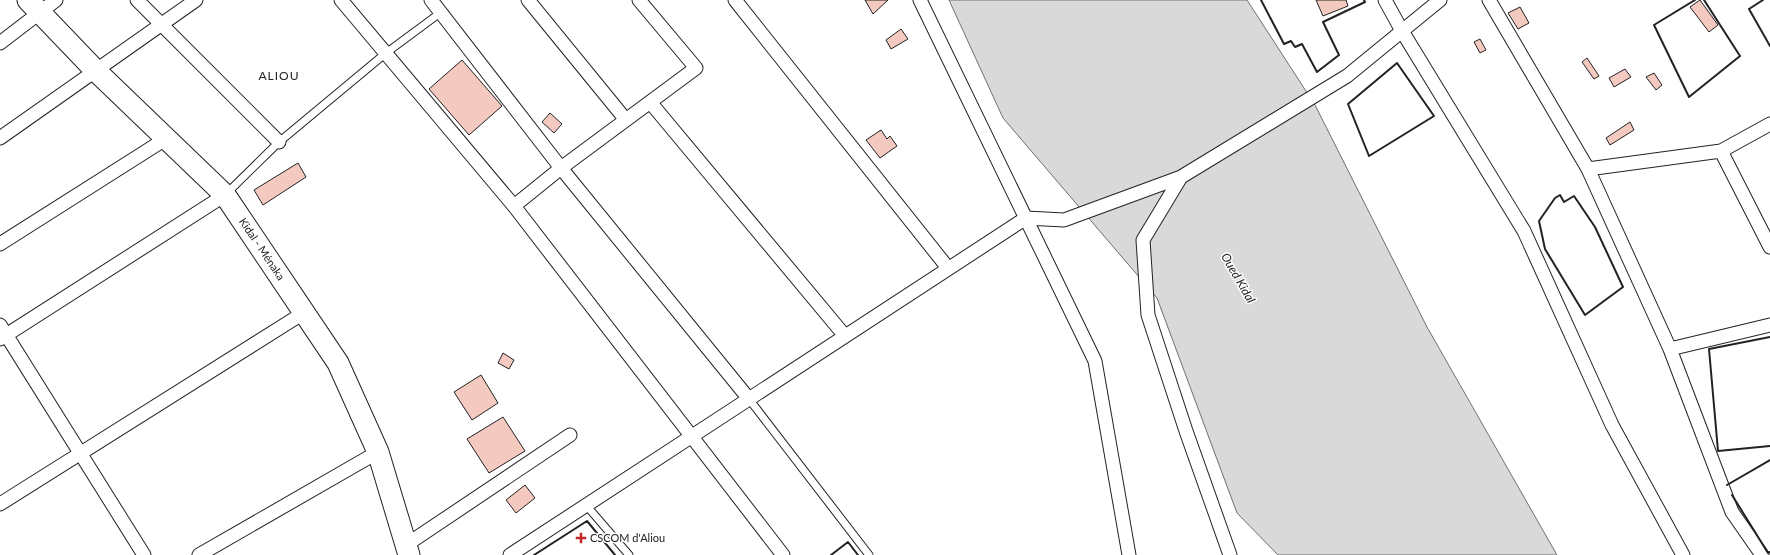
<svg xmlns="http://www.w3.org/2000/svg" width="1770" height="555" viewBox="0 0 1770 555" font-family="Lato,sans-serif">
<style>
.water{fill:#d9d9d9;stroke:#6f6f6f}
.building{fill:#f3c9c0;stroke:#222}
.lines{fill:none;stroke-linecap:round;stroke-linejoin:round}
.service-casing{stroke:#222;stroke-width:9}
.minor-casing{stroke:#222;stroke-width:15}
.primary-casing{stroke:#222;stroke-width:23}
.service{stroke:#fff;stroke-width:7}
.minor{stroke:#fff;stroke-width:13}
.primary{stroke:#fff;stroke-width:21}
.wall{stroke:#222;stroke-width:2}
.poi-dot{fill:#c62828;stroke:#fff;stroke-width:1.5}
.labels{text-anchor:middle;stroke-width:3;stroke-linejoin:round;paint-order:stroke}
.street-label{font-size:11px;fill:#222;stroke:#fff}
.poi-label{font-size:11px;fill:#222;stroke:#fff;text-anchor:start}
.neighbourhood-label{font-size:12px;letter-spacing:1px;fill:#222;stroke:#fff}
.water-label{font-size:12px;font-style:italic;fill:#222;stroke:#fff}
</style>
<rect width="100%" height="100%" fill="#fff"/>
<path class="water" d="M949 0H1247L1315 105 1427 327 1557 555H1278L1237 513 1157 298 1003 118Z"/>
<path class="building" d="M865 0H888L873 14Z
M1316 0H1346L1348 6 1323 16Z
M1700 0 1718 25 1709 32 1690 7Z
M1520 7 1529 23 1518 29 1508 13Z
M901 29 908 39 891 49 886 40Z
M1480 39 1486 50 1480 53 1474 42Z
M1587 58 1599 76 1594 79 1582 62Z
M462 60 502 106 469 135 429 89Z
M1625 69 1631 77 1614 87 1609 78Z
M1654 73 1662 85 1656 90 1646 77Z
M550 113 562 124 554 133 542 122Z
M1630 122 1634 130 1610 145 1606 138Z
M881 130 887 139 890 136 897 146 880 158 866 140Z
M298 163 306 177 263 205 254 190Z
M503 353 514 360 509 369 498 363Z
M481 375 498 403 472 420 454 392Z
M503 417 525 451 489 473 467 439Z
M525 485 535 498 516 513 506 500Z"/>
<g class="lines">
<g class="service-casing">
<path id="service" d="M227 193 279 142 386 53 440 13
M749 399 869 555
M586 505 629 555"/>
</g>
<g class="minor-casing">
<path id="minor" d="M137 0 279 142
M341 0 514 206 783 555
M431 0 561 168 749 399
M528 0 626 120
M735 0 948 268
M920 0 1095 361 1129 555
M1385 0 1402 31 1524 231 1612 425 1683 555
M1489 0 1588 169 1670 349 1732 512 1762 555
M0 43 56 0
M650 102 845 336
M0 138 196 0
M1721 151 1770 247
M1588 169 1721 151 1770 124
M1181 177 1143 240 1148 315 1186 431 1230 555
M514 206 561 168 696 68 639 0
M0 244 167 138
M0 325 144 555
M0 339 225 195
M1670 349 1770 325
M0 504 305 312
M406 545 570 435
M199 555 378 452
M510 555 1026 218 1064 220 1181 177 1347 76 1440 0"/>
</g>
<g class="primary-casing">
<path id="primary" d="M28 0 96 71 225 195 338 363 378 452 409 555"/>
</g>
<use href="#service" class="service"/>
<use href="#minor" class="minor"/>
<use href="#primary" class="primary"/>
<path class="wall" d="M1261 0 1284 44 1291 41 1295 47 1302 44 1317 72 1339 55 1323 22 1365 2 1364 0
M1695 0 1654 25 1689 97 1740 56 1704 0
M1763 0 1749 9 1770 46
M1397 63 1434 116 1369 156 1348 104Z
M1560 195 1564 202 1574 196 1595 227 1623 287 1585 315 1545 249 1539 221 1555 198Z
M1770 337 1709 349 1718 451 1770 446
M1727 485 1770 460
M1732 495 1768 553 1770 552
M534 555 587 521 615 555
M831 555 848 542 858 555"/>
</g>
<path class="poi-dot" d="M579 532h4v4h4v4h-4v4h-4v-4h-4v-4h4z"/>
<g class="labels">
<g class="street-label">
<text transform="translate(262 249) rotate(56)" y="4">Kidal - Ménaka</text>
</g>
<g class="poi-label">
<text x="590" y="542">CSCOM d'Aliou</text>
</g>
<g class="neighbourhood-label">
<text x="279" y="80">ALIOU</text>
</g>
<g class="water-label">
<text transform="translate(1238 278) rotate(60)" y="4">Oued Kidal</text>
</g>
</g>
</svg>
